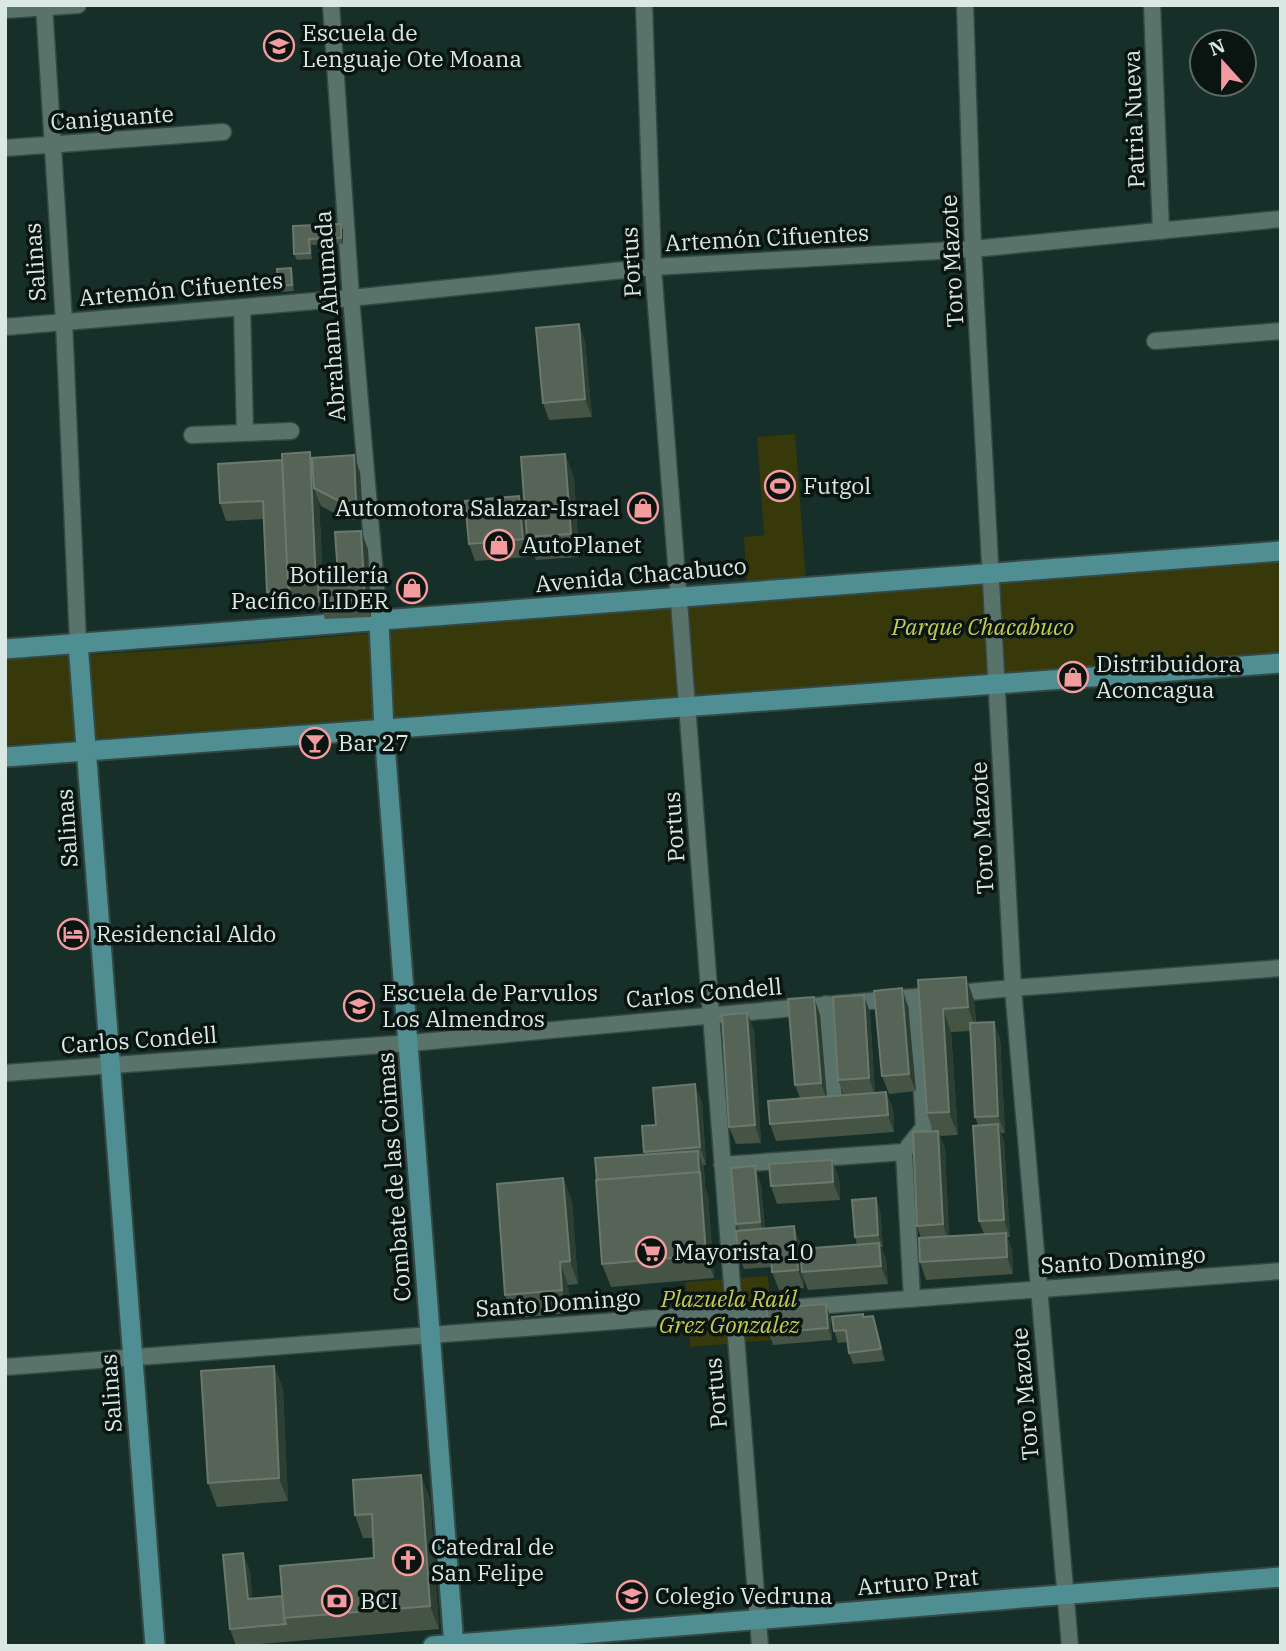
<svg xmlns="http://www.w3.org/2000/svg" width="1286" height="1651" viewBox="0 0 1286 1651" font-family="'IBM Plex Serif',serif">
<style>
.green{fill:#37390b}
.lines{fill:none;stroke-linecap:round;stroke-linejoin:round}
.minor-casing{stroke:#354944;stroke-width:19}
.major-casing{stroke:#354944;stroke-width:23}
.minor{stroke:#59736b;stroke-width:16}
.major{stroke:#4f8e92;stroke-width:19}
.wall{fill:#455445;fill-rule:evenodd}
.shaded-wall{fill:#2c3f32}
.building{fill:#556456;stroke:#6a796c;stroke-width:2}
.labels{text-anchor:middle;stroke-width:7;stroke-linejoin:round;paint-order:stroke}
.poi-label{font-size:23px;fill:#dae8e4;stroke:#0a1411;text-anchor:start}
.street-label{font-size:23px;fill:#dae8e4;stroke:#0a1411}
.park-label{font-size:23px;font-style:italic;fill:#c5cb50;stroke:#0a1411}
</style>
<rect width="100%" height="100%" fill="#162f28"/>
<path class="green" d="M795 434 806 581 747 585 744 537 764 535 757 437Z
M1281 562V655L5 745V660L214 647 983 579Z
M768 1276 773 1340 690 1347 686 1282Z"/>
<g class="lines">
<g class="minor-casing">
<path id="minor" d="M44 5 64 322 78 643
M331 5 351 298 379 622
M644 5 653 267 760 1646
M965 5 973 249 1013 988 1070 1646
M1152 5 1161 231
M5 10 78 5
M5 148 223 132
M242 307 245 432
M5 327 351 298 653 267 973 249 1281 219
M1155 341 1281 331
M192 435 291 431
M826 1004 834 1102
M5 1073 410 1043 1013 988 1281 968
M908 1147 924 1127 916 998
M722 1165 904 1152 912 1299
M5 1367 1281 1271"/>
</g>
<g class="major-casing">
<path id="major" d="M379 622 384 730 454 1646
M78 643 155 1646
M5 649 1281 551
M5 757 1281 663
M433 1646 1281 1577"/>
</g>
<use href="#minor" class="minor"/>
<use href="#major" class="major"/>
</g>
<path class="wall" d="M341 224 343 230V244L311 245 312 259 297 260 294 254 293 226Z
M291 268 293 274 294 291 280 292 278 286Z
M579 324 585 342 592 417 549 420 543 403Z
M565 454 574 478 579 557 536 560 527 538 529 557 475 561 469 544 519 496 525 514Z
M312 458 360 472 363 519 347 520 321 506 319 502 323 581 338 576 368 549 371 617 325 619 321 607 273 610 267 592 263 519 226 521 220 503Z
M918 980 974 1000 976 1022H994L1000 1039 1005 1133H1001L1004 1141 1010 1237H1007L1012 1250 1013 1274 926 1280 920 1262 921 1238 917 1226 933 1131 927 1113ZM971 1031 975 1117 978 1125 979 1221 984 1234 949 1236 945 1148 940 1136 958 1135 951 1032Z
M864 995 870 1013 875 1093 886 1092 893 1109 894 1132 776 1141 770 1124 800 1098 795 1085 814 997 820 1015 827 1096 844 1095 838 1080Z
M908 1006 916 1091 889 1094 882 1076Z
M747 1013 754 1030 761 1143 736 1144 729 1127Z
M702 1102 706 1165H703L704 1169 705 1188 708 1195 714 1278 611 1287 602 1264 646 1155 644 1152 656 1125Z
M832 1160 839 1178 840 1200 777 1204 771 1186Z
M563 1178 572 1201 578 1284 568 1285 570 1313 514 1318 505 1295Z
M761 1184 765 1229 801 1244V1249L857 1245 855 1237 880 1210 883 1247H881L886 1260 888 1284 808 1290 803 1277 804 1288 779 1290 772 1272V1267L744 1269 738 1252 739 1231 736 1224Z
M830 1316 832 1340 773 1345 769 1333Z
M873 1316 877 1328 885 1361 853 1364 849 1353 847 1342 838 1343 834 1331 864 1317Z
M274 1366 283 1389 288 1501 217 1507 208 1483Z
M430 1498 439 1629 236 1646 230 1629 250 1570 252 1598 282 1596 374 1558 373 1538H363L355 1515Z"/>
<path class="shaded-wall" d="M341 224 343 230V244L341 238Z
M309 239 311 245 312 259 310 253Z
M291 268 293 274 294 291 292 285Z
M579 324 585 342 592 417 585 399Z
M310 452 318 476 314 488 319 502 324 601 322 602 316 584Z
M565 454 574 478 579 557 571 534Z
M354 455 360 472 363 519 356 501Z
M519 496 525 514 529 557 523 539Z
M361 531 368 549 371 617 365 599Z
M966 977 974 1000 976 1031 968 1007Z
M902 988 908 1006 916 1091 909 1074Z
M864 995 870 1013 875 1095 869 1078Z
M814 997 820 1015 827 1100 821 1083Z
M943 1009 951 1032 958 1135 949 1112Z
M747 1013 754 1030 761 1143 755 1125Z
M994 1022 1000 1039 1005 1133 998 1116Z
M695 1084 702 1102 706 1165 700 1147Z
M886 1092 893 1109 894 1132 888 1115Z
M998 1124 1004 1141 1010 1237 1004 1220Z
M938 1131 945 1148 949 1242 943 1224Z
M698 1151 704 1169 705 1188 708 1195 714 1278 706 1255Z
M832 1160 839 1178 840 1200 833 1182Z
M755 1166 761 1184 766 1239 760 1222Z
M563 1178 572 1201 578 1284 570 1261Z
M876 1198 880 1210 883 1247 878 1235Z
M794 1226 801 1244 803 1272H802L803 1277 804 1288 798 1270Z
M1006 1233 1012 1250 1013 1274 1007 1257Z
M879 1243 886 1260 888 1284 881 1266Z
M560 1262 568 1285 570 1313 562 1290Z
M826 1304 830 1316 832 1340 828 1328Z
M873 1316 877 1328 885 1361 881 1349Z
M274 1366 283 1389 288 1501 279 1478Z
M421 1475 430 1498 439 1629 430 1606Z
M243 1553 250 1570 254 1616 248 1599Z"/>
<path class="building" d="M341 224V238L309 239 310 253 294 254 293 226Z
M291 268 292 285 278 286 277 269Z
M579 324 585 399 543 403 536 328Z
M310 452 316 584 288 585 282 454Z
M565 454 571 534 527 537 521 457Z
M354 455 356 501 341 502 314 488 312 458Z
M282 460 288 585 290 591 267 592 263 501 220 503 218 464Z
M519 496 523 539 469 544 465 501Z
M361 531 365 599 319 602 318 583 338 576 335 532Z
M966 977 968 1007 943 1009 949 1112 927 1113 918 980Z
M902 988 909 1074 882 1076 874 991Z
M864 995 869 1078 838 1080 833 997Z
M814 997 821 1083 795 1085 788 999Z
M747 1013 755 1125 729 1127 722 1015Z
M994 1022 998 1116 975 1117 970 1023Z
M695 1084 700 1147 644 1152 642 1126 656 1125 653 1088Z
M886 1092 888 1115 770 1124 768 1101Z
M998 1124 1004 1220 979 1221 973 1126Z
M938 1131 943 1224 917 1226 913 1132Z
M698 1151 699 1172 597 1180 595 1158Z
M832 1160 833 1182 771 1186 769 1164Z
M755 1166 760 1222 736 1224 731 1168Z
M700 1172 706 1255 602 1264 596 1180Z
M563 1178 570 1261 560 1262 562 1290 505 1295 497 1184Z
M876 1198 878 1235 855 1237 852 1200Z
M794 1226 798 1270 772 1272 771 1249 738 1252 736 1231Z
M1006 1233 1007 1257 920 1262 919 1238Z
M879 1243 881 1266 802 1272 800 1249Z
M826 1304 828 1328 769 1333 767 1309Z
M863 1314V1317L873 1316 881 1349 849 1353 846 1330 834 1331 832 1317Z
M274 1366 279 1478 208 1483 201 1371Z
M421 1475 430 1606 284 1618 280 1566 374 1558 372 1514 355 1515 353 1480Z
M243 1553 248 1599 282 1596 284 1618 286 1624 230 1629 223 1555Z"/>
<defs>
<g id="school-ring" transform="scale(1.575)"><circle r="9.5" fill="#0a1411" stroke="#f49b9f" stroke-width="1.5"/><path d="M0-5L7-2L0 1L-7-2ZM-4 1L0 2.5L4 1V4Q0 6-4 4Z" fill="#f49b9f"/></g>
<g id="stadium-ring" transform="scale(1.575)"><circle r="9.5" fill="#0a1411" stroke="#f49b9f" stroke-width="1.5"/><path d="M0-5a6.5 5 0 1 0 0 10a6.5 5 0 1 0 0-10ZM-3.5-1.8h7v3.6h-7Z" fill="#f49b9f"/></g>
<g id="shop-ring" transform="scale(1.575)"><circle r="9.5" fill="#0a1411" stroke="#f49b9f" stroke-width="1.5"/><path d="M-5-2.5h2.3a2.7 3.5 0 0 1 5.4 0H5L5.5 6h-11ZM-1.5-2.5h3a1.5 2.3 0 0 0-3 0Z" fill="#f49b9f"/></g>
<g id="bar-ring" transform="scale(1.575)"><circle r="9.5" fill="#0a1411" stroke="#f49b9f" stroke-width="1.5"/><path d="M-6-5H6L.8 .8V4.5H3.5V6h-7V4.5H-.8V.8Z" fill="#f49b9f"/></g>
<g id="hotel-ring" transform="scale(1.575)"><circle r="9.5" fill="#0a1411" stroke="#f49b9f" stroke-width="1.5"/><path d="M-6-4.5h1.5V1H6V5H4.5V3h-9V5H-6ZM-4 0a1.8 1.8 0 1 1 3.6 0ZM.5 0V-2.5h3Q6-2.5 6 0Z" fill="#f49b9f"/></g>
<g id="supermarket-ring" transform="scale(1.575)"><circle r="9.5" fill="#0a1411" stroke="#f49b9f" stroke-width="1.5"/><path d="M-6-5.5h2.5l.6 2H6L4.5 2H-2.5L-4.4-4H-6ZM-1.5 3.2a1.3 1.3 0 1 0 .1 0ZM3 3.2a1.3 1.3 0 1 0 .1 0Z" fill="#f49b9f"/></g>
<g id="church-ring" transform="scale(1.575)"><circle r="9.5" fill="#0a1411" stroke="#f49b9f" stroke-width="1.5"/><path d="M-1.2-6h2.4v3.5h3.3v2.4h-3.3V6h-2.4V-.1h-3.3v-2.4h3.3Z" fill="#f49b9f"/></g>
<g id="bank-ring" transform="scale(1.575)"><circle r="9.5" fill="#0a1411" stroke="#f49b9f" stroke-width="1.5"/><path d="M-6-4H6V4H-6ZM0-2.3a2.3 2.3 0 1 0 0 4.6a2.3 2.3 0 1 0 0-4.6Z" fill="#f49b9f"/></g>
</defs>
<g fill-rule="evenodd">
<use href="#school-ring" x="279" y="46"/>
<use href="#stadium-ring" x="780" y="486"/>
<use href="#shop-ring" x="643" y="508"/>
<use href="#shop-ring" x="499" y="545"/>
<use href="#shop-ring" x="412" y="588"/>
<use href="#shop-ring" x="1073" y="677"/>
<use href="#bar-ring" x="315" y="743"/>
<use href="#hotel-ring" x="73" y="934"/>
<use href="#school-ring" x="359" y="1006"/>
<use href="#supermarket-ring" x="651" y="1252"/>
<use href="#church-ring" x="408" y="1560"/>
<use href="#school-ring" x="632" y="1596"/>
<use href="#bank-ring" x="337" y="1601"/>
</g>
<g class="labels">
<g class="poi-label">
<text x="302" y="41">Escuela de<tspan x="302" dy="26">Lenguaje Ote Moana</tspan></text>
<text x="803" y="494">Futgol</text>
<text x="620" y="516" text-anchor="end">Automotora Salazar-Israel</text>
<text x="522" y="553">AutoPlanet</text>
<text x="389" y="583" text-anchor="end">Botillería<tspan x="389" dy="26">Pacífico LIDER</tspan></text>
<text x="1096" y="672">Distribuidora<tspan x="1096" dy="26">Aconcagua</tspan></text>
<text x="338" y="751">Bar 27</text>
<text x="96" y="942">Residencial Aldo</text>
<text x="382" y="1001">Escuela de Parvulos<tspan x="382" dy="26">Los Almendros</tspan></text>
<text x="674" y="1260">Mayorista 10</text>
<text x="431" y="1555">Catedral de<tspan x="431" dy="26">San Felipe</tspan></text>
<text x="655" y="1604">Colegio Vedruna</text>
<text x="360" y="1609">BCI</text>
</g>
<g class="street-label">
<text transform="translate(112 118) rotate(-4)" y="8">Caniguante</text>
<text transform="translate(1134 119) rotate(-92)" y="8">Patria Nueva</text>
<text transform="translate(767 238) rotate(-3)" y="8">Artemón Cifuentes</text>
<text transform="translate(952 261) rotate(-93)" y="8">Toro Mazote</text>
<text transform="translate(35 262) rotate(-94)" y="8">Salinas</text>
<text transform="translate(631 262) rotate(-93)" y="8">Portus</text>
<text transform="translate(181 289) rotate(-5)" y="8">Artemón Cifuentes</text>
<text transform="translate(330 316) rotate(-94)" y="8">Abraham Ahumada</text>
<text transform="translate(641 575) rotate(-5)" y="8">Avenida Chacabuco</text>
<text transform="translate(674 827) rotate(-94)" y="8">Portus</text>
<text transform="translate(67 828) rotate(-94)" y="8">Salinas</text>
<text transform="translate(982 828) rotate(-93)" y="8">Toro Mazote</text>
<text transform="translate(704 993) rotate(-5)" y="8">Carlos Condell</text>
<text transform="translate(139 1040) rotate(-4)" y="8">Carlos Condell</text>
<text transform="translate(394 1177) rotate(-94)" y="8">Combate de las Coimas</text>
<text transform="translate(1123 1260) rotate(-4)" y="8">Santo Domingo</text>
<text transform="translate(558 1303) rotate(-4)" y="8">Santo Domingo</text>
<text transform="translate(111 1393) rotate(-94)" y="8">Salinas</text>
<text transform="translate(716 1393) rotate(-95)" y="8">Portus</text>
<text transform="translate(1025 1394) rotate(-95)" y="8">Toro Mazote</text>
<text transform="translate(918 1582) rotate(-5)" y="8">Arturo Prat</text>
</g>
<g class="park-label">
<text x="983" y="635">Parque Chacabuco</text>
<text x="729" y="1307">Plazuela Raúl<tspan x="729" dy="26">Grez Gonzalez</tspan></text>
</g>
</g>
<rect width="1286" height="1651" fill="none" stroke="#dae8e4" stroke-width="14"/>
<g transform="translate(1223 63) rotate(339)"><circle r="33" fill="#0a1411" stroke="#5d6965" stroke-width="2"/>
<path d="M0-5L12 26L0 18L-12 26Z" fill="#f49b9f"/>
<text y="-10" font-size="19" font-weight="bold" text-anchor="middle" fill="#dae8e4">N</text>
</g>
</svg>
